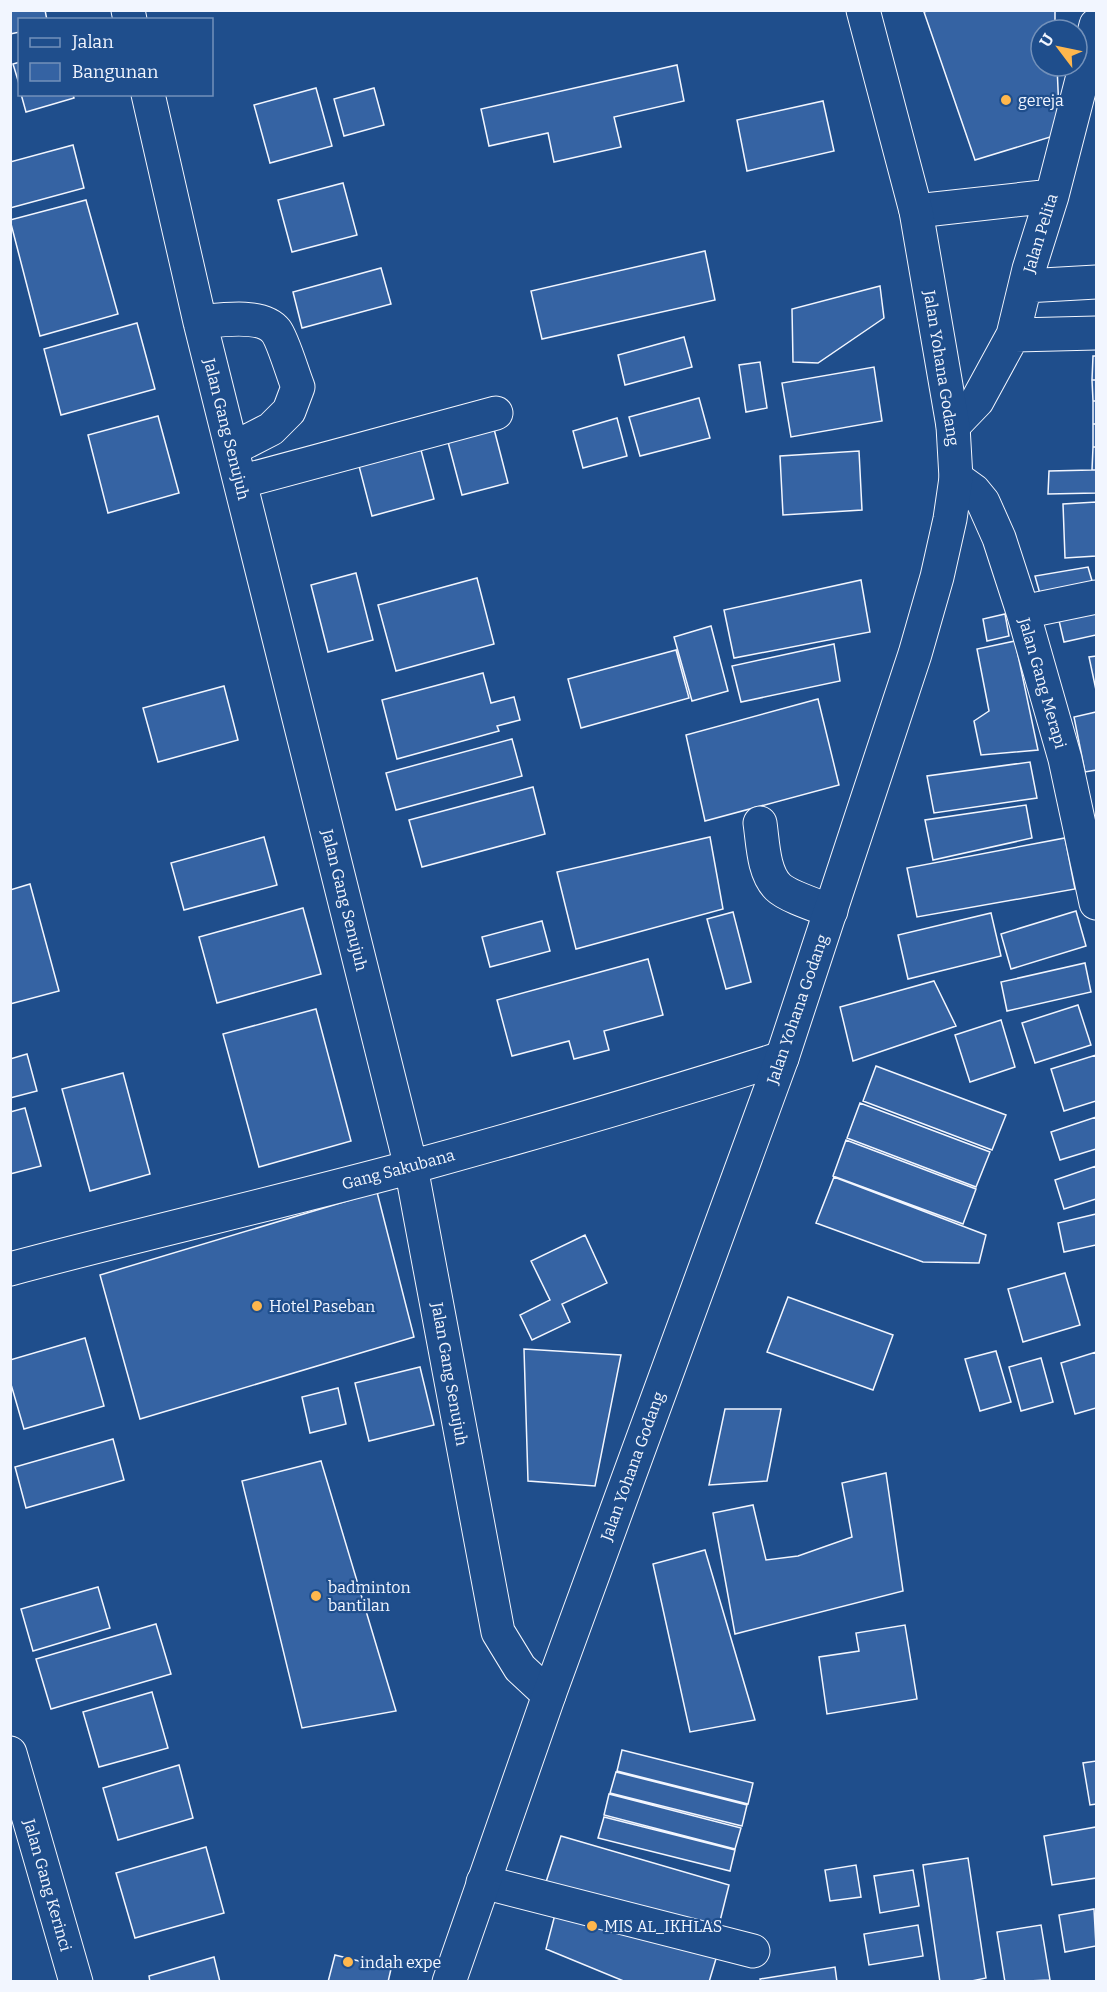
<svg xmlns="http://www.w3.org/2000/svg" width="1107" height="1992" viewBox="0 0 1107 1992" font-family="Bitter,serif">
<style>
.building{fill:#3563a3;stroke:#f2f6ff;stroke-width:1.5}
.lines{fill:none;stroke-linecap:round;stroke-linejoin:round}
.minor-casing{stroke:#f2f6ff;stroke-width:35}
.major-casing{stroke:#f2f6ff;stroke-width:35}
.minor{stroke:#1f4e8c;stroke-width:33}
.major{stroke:#1f4e8c;stroke-width:33}
.poi-dot{fill:#ffb74d;stroke:#1f4e8c;stroke-width:2}
.labels{text-anchor:middle;stroke-width:4.5;stroke-linejoin:round;paint-order:stroke}
.poi-label{font-size:16px;fill:#f2f6ff;stroke:#1f4e8c;text-anchor:start}
.street-label{font-size:16px;fill:#f2f6ff;stroke:#1f4e8c}
</style>
<rect width="100%" height="100%" fill="#1f4e8c"/>
<path class="building" d="M10 10H45L47 20H20V32L10 34Z
M930 10H1055V30H1041V66H1057L1060 134 975 160 924 12Z
M20 62V87L13 64Z
M677 65 684 101 614 117 621 147 554 162 548 133 489 146 481 109Z
M316 88 332 146 270 163 254 105Z
M374 88 384 125 344 136 334 99Z
M21 94H73L74 98 26 112Z
M823 101 834 151 747 171 737 120Z
M73 145 84 188 10 208V162Z
M343 183 357 235 292 252 278 200Z
M86 200 118 314 40 336 10 220Z
M705 251 715 300 542 339 531 291Z
M381 268 391 304 302 328 293 292Z
M880 286 884 318 818 363 793 362 792 309Z
M137 323 155 389 61 415 44 349Z
M684 337 692 367 625 385 618 355Z
M1093 356H1096V380H1092Z
M760 362 767 408 746 412 739 365Z
M874 367 882 421 791 437 782 383Z
M1092 380H1096V401H1093Z
M699 398 710 438 640 456 629 417Z
M1093 401H1096V424H1093Z
M158 416 179 493 108 513 88 435Z
M617 418 627 456 583 468 573 431Z
M1093 424H1096V447H1093Z
M494 429 508 483 462 495 448 442Z
M1093 447H1096V470H1092Z
M421 450 434 499 372 516 359 466Z
M859 451 862 510 783 515 780 456Z
M1092 470H1096V493L1048 494 1049 471Z
M1096 502V556L1065 558 1063 504Z
M1088 567 1095 591 1042 601 1035 576Z
M356 573 373 640 328 652 311 585Z
M477 578 494 644 396 671 378 605Z
M861 580 870 632 734 658 724 610Z
M1096 604V635L1064 642 1057 612Z
M1005 614 1009 636 987 641 983 619Z
M711 626 728 691 692 701 674 637Z
M1015 641 1038 750 981 755 974 721 989 711 977 649Z
M834 644 840 681 741 702 732 666Z
M676 650 689 698 581 728 568 679Z
M1096 656V690L1089 657Z
M483 673 491 703 514 697 520 720 497 726 499 731 397 759 382 700Z
M224 686 238 740 158 762 143 708Z
M818 699 839 785 705 821 686 735Z
M1096 712V770L1085 772 1074 717Z
M512 739 522 776 396 810 386 773Z
M1030 762 1037 798 934 813 927 776Z
M533 787 545 834 422 867 409 820Z
M1026 805 1032 838 933 860 925 820Z
M264 837 277 885 184 910 171 863Z
M710 837 723 909 576 949 557 872Z
M1065 838 1075 889 917 917 907 868Z
M30 884 59 991 10 1004V890Z
M303 908 321 974 217 1003 199 937Z
M1076 911 1086 946 1011 969 1001 934Z
M733 912 751 982 726 989 707 919Z
M991 913 1001 956 908 979 898 935Z
M542 921 550 951 490 967 482 937Z
M648 959 663 1015 604 1031 609 1050 574 1059 569 1041 512 1056 497 1000Z
M1085 963 1091 992 1007 1011 1001 982Z
M934 981 956 1026 853 1061 840 1007Z
M1078 1005 1091 1045 1035 1063 1022 1023Z
M316 1009 351 1141 259 1167 223 1034Z
M1001 1020 1015 1067 970 1082 955 1035Z
M27 1054 37 1091 10 1098V1059Z
M1096 1055V1101L1064 1111 1051 1069Z
M876 1066 1006 1115 992 1150 863 1101Z
M123 1073 150 1174 90 1191 62 1089Z
M860 1103 990 1152 976 1187 847 1138Z
M25 1108 41 1166 10 1174V1112Z
M1096 1117V1149L1060 1160 1051 1132Z
M846 1140 976 1189 963 1224 833 1176Z
M1096 1166V1199L1064 1209 1055 1180Z
M834 1177 986 1235 979 1263 923 1262 816 1223Z
M377 1192 414 1337 140 1419 100 1275Z
M1096 1214V1245L1064 1252 1058 1223Z
M585 1235 607 1283 562 1304 570 1322 532 1340 520 1315 550 1300 531 1261Z
M1065 1273 1080 1325 1023 1342 1008 1289Z
M788 1297 893 1335 873 1390 767 1352Z
M85 1338 104 1406 24 1429 10 1381V1360Z
M524 1349 621 1355 595 1486 528 1481Z
M996 1351 1011 1402 980 1411 965 1359Z
M1096 1352V1408L1075 1414 1061 1363Z
M1041 1358 1053 1402 1021 1411 1009 1367Z
M420 1367 434 1425 369 1441 355 1383Z
M338 1388 346 1424 310 1433 302 1397Z
M725 1409H781L767 1481 709 1485Z
M113 1439 124 1480 26 1508 15 1467Z
M321 1461 396 1711 302 1728 242 1481Z
M886 1473 903 1591 735 1634 713 1513 753 1505 766 1560 798 1556 852 1537 842 1483Z
M705 1550 755 1720 690 1732 653 1564Z
M98 1587 110 1628 33 1651 21 1609Z
M156 1624 171 1674 51 1709 36 1659Z
M905 1625 917 1699 827 1714 819 1657 859 1651 856 1633Z
M152 1692 168 1748 99 1767 83 1712Z
M622 1750 753 1783 748 1804 617 1771Z
M1096 1761V1804L1090 1805 1083 1763Z
M179 1765 193 1818 118 1840 103 1788Z
M616 1772 747 1805 742 1826 610 1793Z
M609 1794 741 1828 735 1849 604 1815Z
M604 1817 735 1850 730 1871 598 1838Z
M1096 1827V1878L1052 1885 1044 1836Z
M561 1836 729 1885 716 1937 545 1885Z
M206 1847 224 1913 135 1938 116 1873Z
M968 1858 986 1978 967 1982H940L923 1865Z
M856 1865 861 1897 830 1901 825 1870Z
M913 1870 919 1906 880 1913 874 1876Z
M558 1903 718 1952 709 1982H626L546 1949Z
M1094 1909 1096 1946 1065 1952 1059 1915Z
M918 1925 923 1956 869 1965 864 1934Z
M1041 1925 1050 1980 1005 1982 997 1932Z
M335 1955 391 1969 388 1982H328Z
M214 1957 220 1982H150L149 1976Z
M835 1967 837 1982H761L760 1979Z"/>
<g class="lines">
<g class="minor-casing">
<path id="minor" d="M128 10 130 20
M148 94 200 322 411 1167 498 1632 520 1668 549 1695
M916 211 1052 196
M1025 286 1096 282
M200 322C220 320 262 313 276 331 283 340 293 375 298 387L289 411 271 429 232 449
M1013 335 1096 333
M953 426 977 401 1013 335 1029 269 1052 196 1096 25
M956 478 974 491 983 502 999 538 1023 612 1065 759 1096 903
M240 482 496 413
M1023 612 1096 597
M760 823C763 843 763 872 778 887 787 896 818 906 831 911
M10 1269C144 1233 278 1203 411 1167 535 1133 659 1097 782 1058
M10 1753 76 1982
M483 1882 753 1951"/>
</g>
<g class="major-casing">
<path id="major" d="M449 1982 549 1695 782 1058 915 654 937 577 950 519 956 478 953 426 916 211 863 10"/>
</g>
<use href="#minor" class="minor"/>
<use href="#major" class="major"/>
</g>
<g class="poi-dot">
<circle cx="1006" cy="100" r="6"/>
<circle cx="257" cy="1306" r="6"/>
<circle cx="316" cy="1596" r="6"/>
<circle cx="592" cy="1926" r="6"/>
<circle cx="348" cy="1962" r="6"/>
</g>
<g class="labels">
<g class="poi-label">
<text x="1018" y="106">gereja</text>
<text x="269" y="1312">Hotel Paseban</text>
<text x="328" y="1593">badminton<tspan x="328" dy="18">bantilan</tspan></text>
<text x="604" y="1932">MIS AL_IKHLAS</text>
<text x="360" y="1968">indah expe</text>
</g>
<g class="street-label">
<text transform="translate(1040 233) rotate(-73)" y="6">Jalan Pelita</text>
<text transform="translate(942 368) rotate(81)" y="6">Jalan Yohana Godang</text>
<text transform="translate(227 429) rotate(76)" y="6">Jalan Gang Senujuh</text>
<text transform="translate(1043 683) rotate(74)" y="6">Jalan Gang Merapi</text>
<text transform="translate(345 900) rotate(76)" y="6">Jalan Gang Senujuh</text>
<text transform="translate(797 1009) rotate(-71)" y="6">Jalan Yohana Godang</text>
<text transform="translate(398 1169) rotate(-15)" y="6">Gang Sakubana</text>
<text transform="translate(450 1374) rotate(80)" y="6">Jalan Gang Senujuh</text>
<text transform="translate(632 1466) rotate(-70)" y="6">Jalan Yohana Godang</text>
<text transform="translate(48 1885) rotate(74)" y="6">Jalan Gang Kerinci</text>
</g>
</g>
<rect width="1107" height="1992" fill="none" stroke="#f2f6ff" stroke-width="24"/>
<rect x="18" y="18" width="195" height="78" fill="#1f4e8c" stroke="#7391ba" stroke-width="1.5"/>
<rect x="30" y="38" width="30" height="9" fill="#1f4e8c" stroke="#7391ba" stroke-width="1.5"/>
<text x="72" y="48" font-size="18" fill="#f2f6ff">Jalan</text>
<rect x="30" y="63" width="30" height="18" fill="#3563a3" stroke="#7391ba" stroke-width="1.5"/>
<text x="72" y="78" font-size="18" fill="#f2f6ff">Bangunan</text>
<g transform="translate(1059 48) rotate(302)"><circle r="28" fill="#1f4e8c" stroke="#7391ba" stroke-width="1.5"/>
<path d="M0-4.5L10 22L0 15L-10 22Z" fill="#ffb74d"/>
<text y="-9" font-size="16" font-weight="bold" text-anchor="middle" fill="#f2f6ff">U</text>
</g>
</svg>
